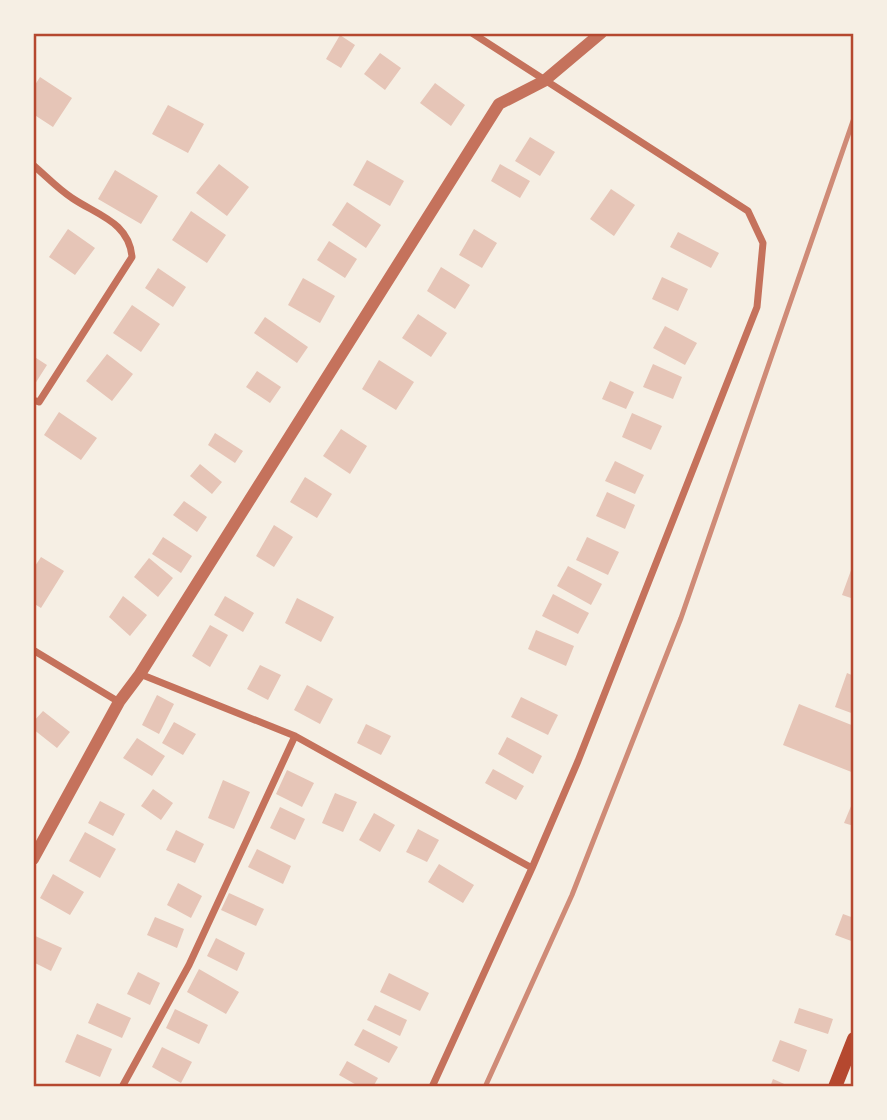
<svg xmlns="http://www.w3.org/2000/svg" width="887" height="1120" viewBox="0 0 887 1120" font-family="'PT Serif',serif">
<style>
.building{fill:#e6c5b7}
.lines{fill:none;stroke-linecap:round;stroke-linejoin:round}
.minor{stroke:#c5725c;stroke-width:7}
.tertiary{stroke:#c5725c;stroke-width:12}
.secondary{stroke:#b5482f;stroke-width:14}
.rail{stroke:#cf8b77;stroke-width:5}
.neatline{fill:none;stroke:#b5482f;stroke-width:2.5}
</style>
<rect width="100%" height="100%" fill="#f6efe4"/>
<path class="building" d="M340 35 355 45 341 68 326 59Z
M380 53 401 68 385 90 364 74Z
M40 77 72 98 53 127 33 114V88Z
M435 83 465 105 451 126 420 103Z
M168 105 204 124 188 153 152 134Z
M530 137 555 152 540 176 515 161Z
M367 160 404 181 390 206 353 185Z
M219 164 249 187 227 216 196 193Z
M500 164 530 181 520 198 491 181Z
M115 170 158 196 141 224 98 199Z
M611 189 635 205 614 236 590 219Z
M347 202 381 225 366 248 332 225Z
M191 211 226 235 207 263 172 240Z
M68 229 95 248 75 275 49 257Z
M474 229 497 243 482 268 459 255Z
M678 232 719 253 711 268 670 247Z
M329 241 357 259 345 278 317 260Z
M441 267 470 285 455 309 427 291Z
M158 268 186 287 173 307 145 288Z
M662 277 688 289 678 311 652 299Z
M303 278 335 296 320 323 288 305Z
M132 305 160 324 141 352 113 333Z
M418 314 447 333 431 357 402 338Z
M265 317 308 347 297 363 254 333Z
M665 326 697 343 685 365 653 348Z
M107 354 133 374 112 401 86 381Z
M33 356 47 365 33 387Z
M379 360 414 382 396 410 362 389Z
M653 364 682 377 673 399 643 387Z
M257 371 281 387 270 403 246 387Z
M610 381 634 392 626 409 602 399Z
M59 412 97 438 81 460 44 435Z
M632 413 662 426 651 450 622 437Z
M341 429 367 446 350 474 323 456Z
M215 433 243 451 235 463 208 445Z
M615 461 644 475 635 494 605 481Z
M200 464 222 482 212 494 190 476Z
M305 477 332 494 317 518 290 502Z
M607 492 635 505 625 529 596 516Z
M184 501 207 517 197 532 173 515Z
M274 525 293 537 274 567 256 556Z
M163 537 192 556 181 573 152 554Z
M587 537 619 552 608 575 576 560Z
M41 557 64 571 41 608 33 603V569Z
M149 558 173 578 158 597 134 577Z
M854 562V599L842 595Z
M568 566 602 584 591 605 557 586Z
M553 594 589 613 578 634 542 616Z
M123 596 147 615 130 636 109 617Z
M225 596 254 613 243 632 214 615Z
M297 598 334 617 321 642 285 623Z
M210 625 228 635 210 667 192 656Z
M536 630 574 646 566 666 528 649Z
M260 665 281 675 268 700 247 689Z
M847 673 854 676V714L835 707Z
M307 685 333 699 320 724 294 710Z
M157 695 174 704 159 734 142 725Z
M521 697 558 715 548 735 511 717Z
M799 704 854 726V773L783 745Z
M43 711 70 732 57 748 33 729V722Z
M174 722 196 734 183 755 162 743Z
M366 724 391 736 381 755 357 743Z
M507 737 542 756 533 774 498 754Z
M137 738 165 756 152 776 123 758Z
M493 769 524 786 516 800 485 783Z
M287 770 314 783 302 807 276 794Z
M223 780 250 792 234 829 208 818Z
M153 789 173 803 161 820 141 806Z
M335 793 357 802 343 832 322 823Z
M854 799V826L844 823Z
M100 801 125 814 113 836 88 823Z
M280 807 305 819 295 840 270 828Z
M374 813 395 825 380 852 359 840Z
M418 829 439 840 427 862 406 852Z
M176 830 204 844 195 863 166 850Z
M85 832 116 849 100 878 69 861Z
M257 849 291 866 283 884 248 867Z
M439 864 474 885 463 903 428 882Z
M53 874 84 892 70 915 40 898Z
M178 883 202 896 191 918 167 905Z
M229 893 264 909 256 926 221 910Z
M843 914 854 918V942L835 935Z
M155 917 184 929 177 948 147 935Z
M33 935 62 948 51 971 33 962Z
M216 938 245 953 237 971 207 956Z
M199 969 239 992 226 1014 187 992Z
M138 972 160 983 150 1005 127 994Z
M389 973 429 993 420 1011 380 992Z
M97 1003 131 1018 122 1038 88 1023Z
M375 1005 407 1020 400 1036 367 1020Z
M799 1008 833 1019 828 1034 794 1023Z
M175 1009 208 1025 199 1044 166 1028Z
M363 1029 398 1047 389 1063 354 1045Z
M77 1034 112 1049 100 1077 65 1062Z
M780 1040 807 1050 799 1072 772 1061Z
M162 1047 192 1062 181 1083 152 1067Z
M347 1061 378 1078 373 1087H360L339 1075Z
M773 1079 791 1087H770Z"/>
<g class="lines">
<path class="minor" d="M33 165C46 176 58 189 72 198 97 215 129 222 132 257L39 402 33 400
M33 650 119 702
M140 674 295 736 532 868
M122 1087 189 965 295 736
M432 1087 532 868 578 761 757 307 763 243 748 211 472 33"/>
<path class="tertiary" d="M33 859 119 702 140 674 499 104 544 81 601 33"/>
<path class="secondary" d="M835 1087 854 1039"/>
<path class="rail" d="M485 1087 572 895 681 618 854 118"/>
</g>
<rect width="887" height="1120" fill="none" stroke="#f6efe4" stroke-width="70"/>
<rect x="35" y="35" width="817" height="1050" class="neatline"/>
</svg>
